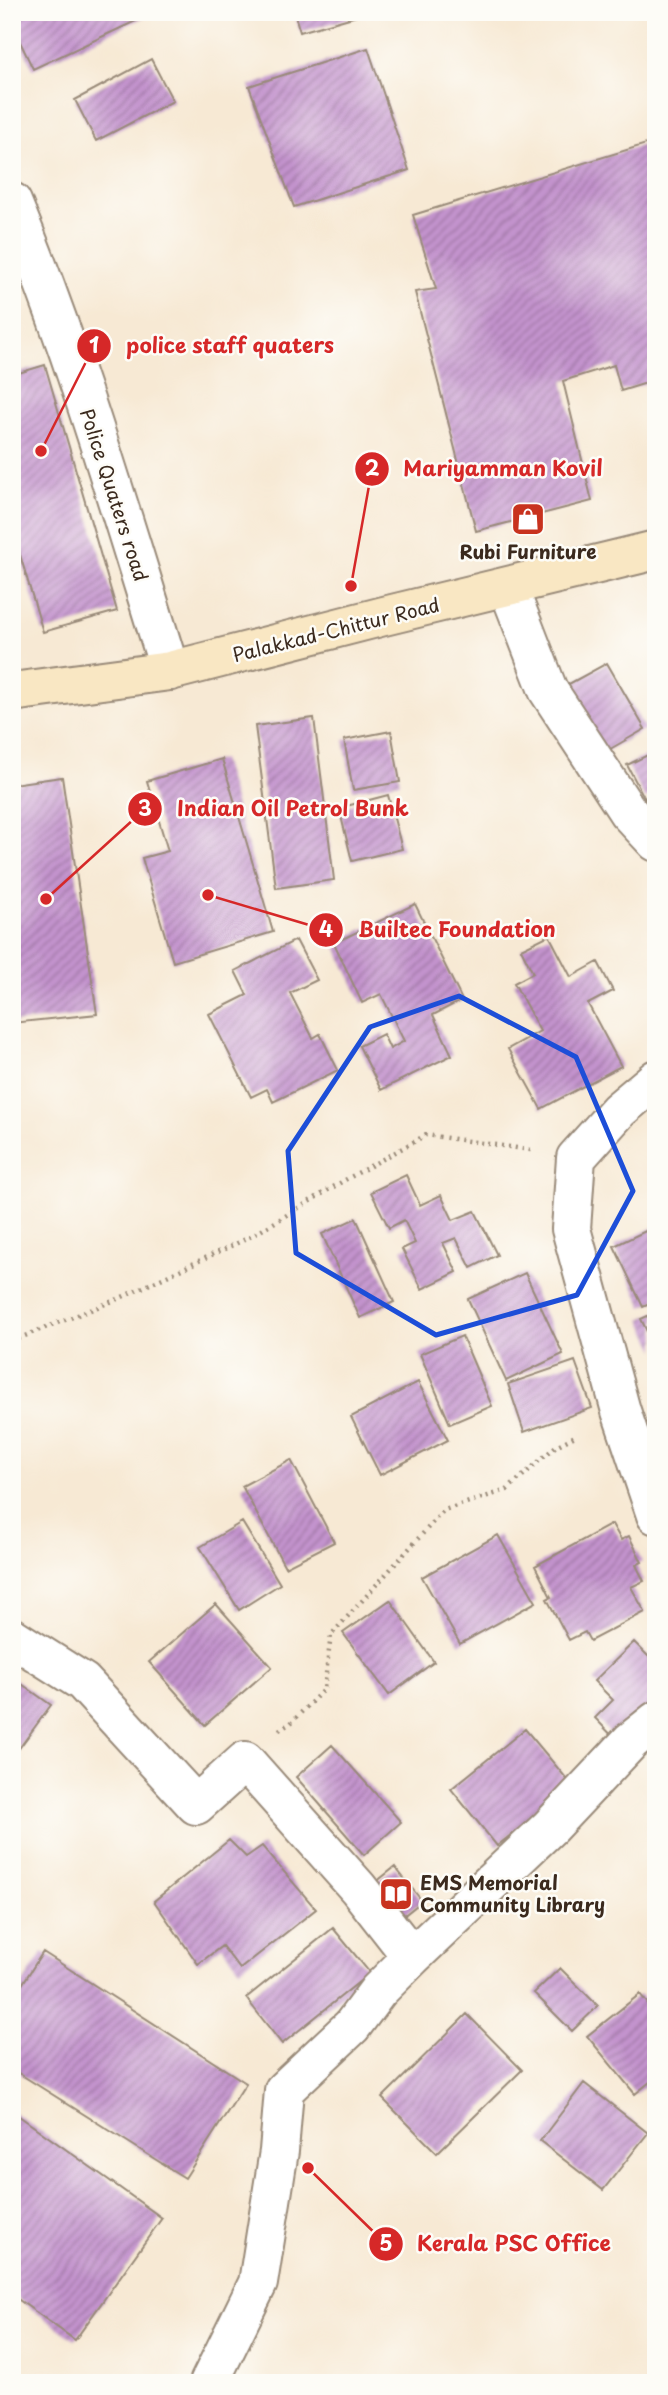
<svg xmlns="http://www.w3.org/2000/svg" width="668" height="2395" viewBox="0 0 668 2395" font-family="'Playpen Sans',sans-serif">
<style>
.building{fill:url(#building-hatch)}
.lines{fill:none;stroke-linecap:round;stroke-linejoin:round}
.street-casing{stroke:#998a79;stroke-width:42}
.secondary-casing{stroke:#998a79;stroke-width:42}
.path{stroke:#998a79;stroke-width:4.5;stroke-dasharray:2 5;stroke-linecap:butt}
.street{stroke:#fff;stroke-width:38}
.secondary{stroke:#f9e7c3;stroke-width:38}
.marked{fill:none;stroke:#1d4ed8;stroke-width:5;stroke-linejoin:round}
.labels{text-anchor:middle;stroke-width:5;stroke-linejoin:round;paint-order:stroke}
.street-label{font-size:19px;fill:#3b2a1e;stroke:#fdfcf7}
.poi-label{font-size:19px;font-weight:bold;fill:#3b2a1e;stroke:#fdfcf7}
.leader{fill:none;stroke:#d62828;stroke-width:2.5}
.callout-dot{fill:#d62828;stroke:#fdfcf7;stroke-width:2.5}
.mark-label{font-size:21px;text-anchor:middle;font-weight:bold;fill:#fff}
.callout-label{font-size:21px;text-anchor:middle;font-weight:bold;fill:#d62828;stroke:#fdfcf7;stroke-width:5;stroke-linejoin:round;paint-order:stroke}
</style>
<defs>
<pattern id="building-hatch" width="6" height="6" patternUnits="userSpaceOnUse" patternTransform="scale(1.75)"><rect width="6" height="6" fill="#c393cd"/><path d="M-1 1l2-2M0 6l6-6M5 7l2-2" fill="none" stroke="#a078a6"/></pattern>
</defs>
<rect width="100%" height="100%" fill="#fdfcf7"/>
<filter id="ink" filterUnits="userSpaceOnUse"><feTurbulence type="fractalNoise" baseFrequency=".0143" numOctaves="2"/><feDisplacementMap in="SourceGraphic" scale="14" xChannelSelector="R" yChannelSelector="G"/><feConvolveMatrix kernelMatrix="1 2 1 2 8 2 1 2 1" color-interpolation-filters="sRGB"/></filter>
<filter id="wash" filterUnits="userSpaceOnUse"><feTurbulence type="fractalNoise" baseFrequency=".00686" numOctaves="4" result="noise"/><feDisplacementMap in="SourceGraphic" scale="28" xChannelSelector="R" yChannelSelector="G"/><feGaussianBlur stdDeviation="1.57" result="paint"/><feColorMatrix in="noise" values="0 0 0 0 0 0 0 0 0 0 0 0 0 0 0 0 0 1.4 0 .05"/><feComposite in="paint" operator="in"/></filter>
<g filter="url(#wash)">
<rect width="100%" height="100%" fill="#f7e9d4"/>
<g id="blocks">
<path class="building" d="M12 12H155L33 69 12 25Z
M294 12H359L360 15 300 32Z
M368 48 409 170 294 207 249 86Z
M151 59 173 101 96 141 75 100Z
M656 141V380L621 391 614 365 563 381 592 501 476 531 415 292 436 289 413 215Z
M45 365 117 611 43 632 12 528V375Z
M607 663 645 729 605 752 567 685Z
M314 718 334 880 276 888 255 726Z
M391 731 400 782 353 790 344 740Z
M656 751V793L645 799 627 765Z
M222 759 273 932 173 962 142 858 168 851 147 781Z
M62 777 97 1014 12 1023V784Z
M388 795 402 849 352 861 339 808Z
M415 904 462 1000 433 1015 452 1055 381 1090 359 1046 383 1034 390 1049 404 1041 381 994 362 1003 334 943Z
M549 935 571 977 598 962 613 991 588 1004 621 1066 541 1109 508 1049 540 1031 514 983 533 973 521 949Z
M296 940 317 980 290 993 313 1038 320 1034 338 1070 273 1102 267 1089 251 1097 209 1014 247 995 235 971Z
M406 1175 420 1205 441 1195 453 1220 475 1211 497 1255 471 1268 456 1238 443 1243 457 1272 422 1289 402 1249 415 1243 404 1220 389 1228 371 1192Z
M356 1218 394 1302 360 1318 322 1234Z
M656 1226V1301L643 1307 614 1246Z
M525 1273 563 1354 506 1381 468 1299Z
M656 1312V1350L641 1319Z
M462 1336 492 1406 450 1424 420 1354Z
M575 1361 592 1408 524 1432 508 1384Z
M418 1382 448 1440 380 1475 351 1417Z
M291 1460 334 1542 285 1567 242 1486Z
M242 1522 280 1584 239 1610 200 1547Z
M612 1524 621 1540 629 1536 642 1562 636 1565 644 1581 631 1587 645 1612 590 1641 585 1632 569 1640 547 1599 551 1597 535 1566Z
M498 1535 536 1602 460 1644 422 1577Z
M390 1600 434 1662 389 1695 343 1633Z
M216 1604 272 1667 205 1725 149 1662Z
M634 1642 656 1664V1707L619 1743 595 1718 613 1700 594 1681Z
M12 1677 51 1705 12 1758Z
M525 1729 572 1785 497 1846 451 1789Z
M332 1745 401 1822 364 1855 296 1777Z
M229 1840 246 1857 262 1846 316 1909 240 1969 222 1946 198 1964 154 1901Z
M395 1867 422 1901 397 1921 371 1886Z
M333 1928 370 1973 282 2044 246 1998Z
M43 1952 246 2083 185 2178 12 2069V2000Z
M560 1968 598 2006 572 2031 534 1993Z
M640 1994 656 2014V2077L635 2094 587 2036Z
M467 2014 522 2070 437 2153 382 2098Z
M584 2083 648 2133 603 2190 540 2141Z
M12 2111 162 2218 75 2340 12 2295Z"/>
</g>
</g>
<g filter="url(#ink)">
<use href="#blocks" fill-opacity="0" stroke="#998a79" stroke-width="2"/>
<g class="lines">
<g class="street-casing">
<path id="street" d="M12 202C75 354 121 514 170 671
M508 587 548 690 628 812 656 842
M656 1079 619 1110 576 1158 571 1229 621 1411 656 1515
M12 1637 83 1682 196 1805 245 1761 358 1888 412 1957
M209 2383 258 2283 279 2151 284 2090 352 2026 378 1991 412 1957 550 1827 631 1741 656 1721"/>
</g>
<g class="secondary-casing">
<path id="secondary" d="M12 692 170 671 384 616 656 550"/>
</g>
<path class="path" d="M12 1341 118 1299 252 1236 345 1180 426 1135 531 1150
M279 1730 291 1723 324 1689 331 1635 444 1510 507 1490 556 1446 577 1435"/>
<use href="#street" class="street"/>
<use href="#secondary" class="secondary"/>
</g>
</g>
<path class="marked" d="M459 996 576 1057 633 1191 577 1295 436 1335 296 1253 288 1151 370 1027Z"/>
<defs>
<g id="shop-square" transform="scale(1.75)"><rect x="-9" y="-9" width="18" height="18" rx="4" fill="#c8321e" stroke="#fdfcf7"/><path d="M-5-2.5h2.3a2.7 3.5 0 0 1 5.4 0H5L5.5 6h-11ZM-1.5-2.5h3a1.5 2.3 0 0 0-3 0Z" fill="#fff"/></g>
<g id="library-square" transform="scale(1.75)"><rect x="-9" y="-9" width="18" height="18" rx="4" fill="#c8321e" stroke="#fdfcf7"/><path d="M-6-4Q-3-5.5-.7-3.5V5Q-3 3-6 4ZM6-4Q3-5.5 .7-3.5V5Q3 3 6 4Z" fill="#fff"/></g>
</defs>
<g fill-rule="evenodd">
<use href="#shop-square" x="528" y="519"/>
<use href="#library-square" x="396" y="1894"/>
</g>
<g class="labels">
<g class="street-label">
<text transform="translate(114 495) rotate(72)" y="7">Police Quaters road</text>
<text transform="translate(336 630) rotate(-14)" y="7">Palakkad-Chittur Road</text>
</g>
<g class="poi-label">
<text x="528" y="559">Rubi Furniture</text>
<text x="420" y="1890" text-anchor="start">EMS Memorial<tspan x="420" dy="22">Community Library</tspan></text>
</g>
</g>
<path class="leader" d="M41 451L94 346M351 586L372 469M46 899L145 809M208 895L326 930M308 2168L386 2244"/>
<g class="callout-dot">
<circle cx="41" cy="451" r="7"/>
<circle cx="351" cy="586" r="7"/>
<circle cx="46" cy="899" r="7"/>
<circle cx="208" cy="895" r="7"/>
<circle cx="308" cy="2168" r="7"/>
<circle cx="94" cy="346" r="18"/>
<circle cx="372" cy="469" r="18"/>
<circle cx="145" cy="809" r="18"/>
<circle cx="326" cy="930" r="18"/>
<circle cx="386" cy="2244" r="18"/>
</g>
<g class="mark-label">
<text x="94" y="353">1</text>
<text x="372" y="476">2</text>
<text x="145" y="816">3</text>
<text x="326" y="937">4</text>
<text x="386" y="2251">5</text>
</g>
<g class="callout-label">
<text x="230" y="353">police staff quaters</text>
<text x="503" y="476">Mariyamman Kovil</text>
<text x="293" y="816">Indian Oil Petrol Bunk</text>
<text x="457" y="937">Builtec Foundation</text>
<text x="514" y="2251">Kerala PSC Office</text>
</g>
<rect width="668" height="2395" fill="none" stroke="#fdfcf7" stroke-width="42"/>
</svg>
